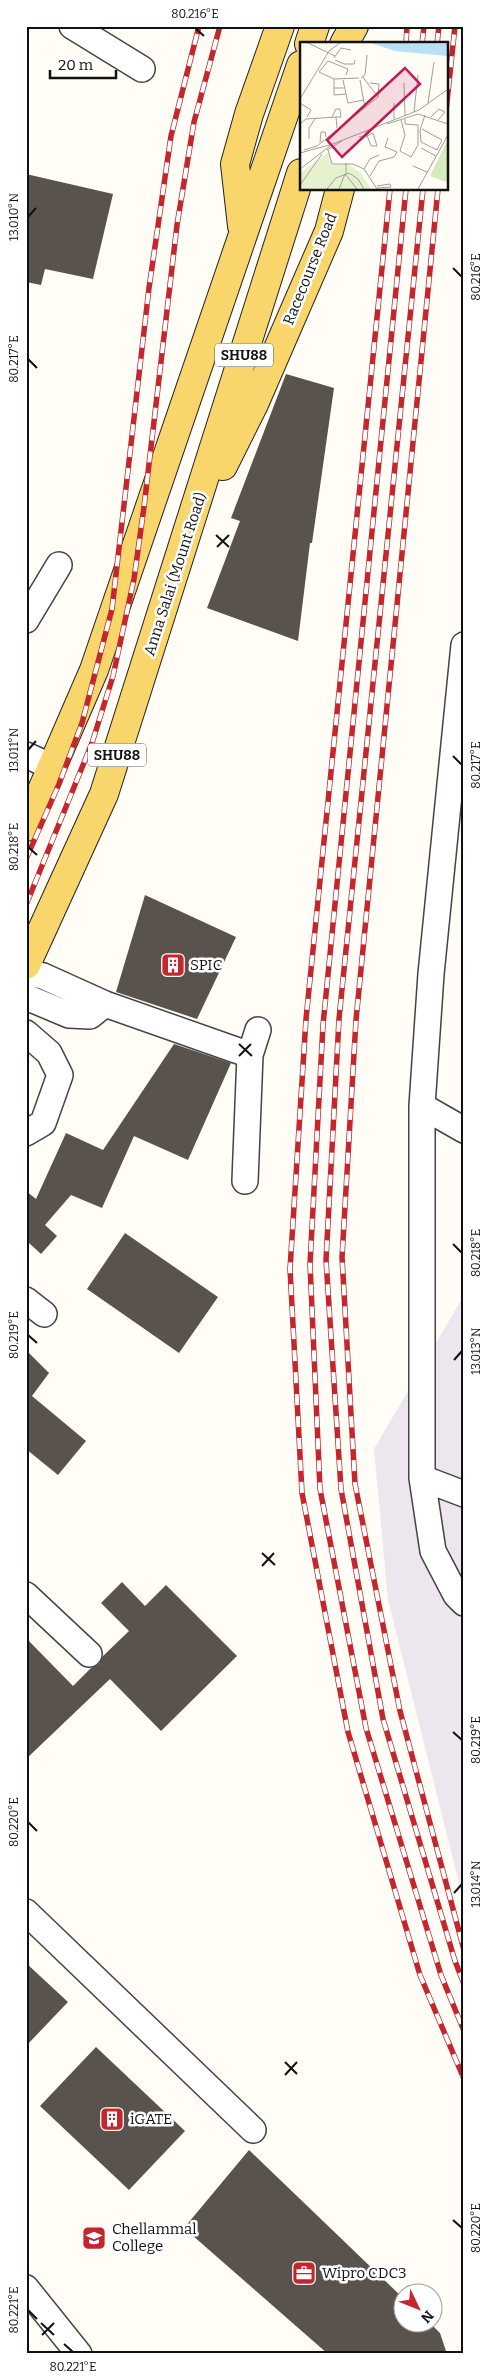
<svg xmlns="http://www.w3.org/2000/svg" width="490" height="2380" viewBox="0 0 490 2380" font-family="Bitter,serif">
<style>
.industrial{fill:#eee6ef}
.building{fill:#5a524d}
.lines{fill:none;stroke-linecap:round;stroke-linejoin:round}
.minor-casing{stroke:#444;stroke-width:28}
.major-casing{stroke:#222;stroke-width:30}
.minor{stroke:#fff;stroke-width:25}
.major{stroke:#f9d66b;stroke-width:28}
.rail-casing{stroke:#c4262e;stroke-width:5.5}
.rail{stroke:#fff;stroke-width:4;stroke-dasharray:11;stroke-linecap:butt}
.ticks{fill:none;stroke:#111;stroke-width:2}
.labels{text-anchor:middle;stroke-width:5;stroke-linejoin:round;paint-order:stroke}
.shield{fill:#fff;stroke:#585858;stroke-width:1}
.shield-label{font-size:14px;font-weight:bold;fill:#111}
.street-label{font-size:15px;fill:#111;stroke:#fff}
.poi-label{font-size:15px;fill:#111;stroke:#fff;text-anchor:start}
.inset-road{fill:none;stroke:#a09f9a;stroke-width:1}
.view{fill:#c2185b;fill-opacity:0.15;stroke:#c2185b;stroke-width:2.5}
.inset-edge{fill:none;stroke:#111;stroke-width:2.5}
.neatline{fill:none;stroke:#111;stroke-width:2}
.ticks-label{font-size:12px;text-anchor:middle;fill:#111}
</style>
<rect width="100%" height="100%" fill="#fffdf5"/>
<path class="industrial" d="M464 1295V1903L388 1600 374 1449Z"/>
<path class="building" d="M26 174 113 194 93 279 45 269 41 285 26 282Z
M286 374 334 388 312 543H310L298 641 207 608 240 521 231 518Z
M145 895 236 937 197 1019 116 992Z
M174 1044 231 1063 188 1160 134 1136 102 1208 71 1195 45 1225 57 1236 41 1254 29 1243 26 1246V1191L36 1199 66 1133 103 1150Z
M125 1233 218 1297 179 1353 87 1289Z
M26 1350 49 1373 32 1396 86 1441 58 1475 26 1449Z
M122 1582 145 1606 166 1585 237 1656 161 1731 110 1679 26 1759V1638L73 1686 91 1668 99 1664 103 1656 129 1631 101 1603Z
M26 1963 68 2002 26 2046Z
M96 2047 185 2131 129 2190 40 2106Z
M249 2150 402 2297V2322H429L440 2333 447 2354H328L184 2228Z"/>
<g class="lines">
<g class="minor-casing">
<path id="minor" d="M72 26 142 69
M26 620 59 565
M464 645 431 974 422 1106V1478L433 1551 456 1595 464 1603
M26 755 52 767
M26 972 43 976 105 1004 250 1055
M26 997 69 1015 90 1016 105 1004
M26 1033 49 1053 60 1075 43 1123 26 1133
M422 1106 464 1130
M245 1181 250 1055 258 1030
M26 1300 44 1314
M422 1478 464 1494
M26 1595 89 1654
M26 1912 253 2130
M26 2288 79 2354"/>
</g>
<g class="major-casing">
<path id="major" d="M309 44 315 26
M344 44 354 26
M242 226 235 164 249 114 280 26
M223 466 254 404 329 231 340 189
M26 827 94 670 301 65
M26 965 104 794 301 173"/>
</g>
<use href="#minor" class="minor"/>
<use href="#major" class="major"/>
<g class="rail-casing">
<path id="rail" d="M406 44 407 26
M422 44 424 26
M437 44 439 26
M446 111 455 26
M390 189 306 1019 290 1269 302 1493 348 1732 420 1975 464 2079
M406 189 323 1025 310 1264 320 1489 366 1728 441 1975 464 2031
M423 189 339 1019 326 1260 341 1489 383 1719 455 1961 464 1984
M438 189 356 1020 342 1257 355 1484 400 1711 464 1950
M26 859 59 784 82 723 112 609 149 288 171 136 199 26
M26 905 92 743 113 676 134 579 144 507 177 225 194 122 220 26"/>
</g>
<use href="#rail" class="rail"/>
</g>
<path class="ticks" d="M195 28 204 36M28 217 36 208M453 268 462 277M28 359 37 368M216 535 229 547M217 547 229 535M28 750 36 741M453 756 462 765M28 847 37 855M239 1044 252 1056M239 1056 251 1044M453 1244 462 1253M28 1335 37 1343M454 1360 462 1351M262 1553 275 1565M262 1566 274 1553M453 1732 462 1740M28 1822 37 1831M454 1893 462 1884M285 2062 297 2074M285 2075 297 2062M453 2220 462 2228M28 2310 37 2319M41 2323 54 2335M42 2335 54 2323M64 2344 73 2352"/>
<defs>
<g id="building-square" transform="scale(1.25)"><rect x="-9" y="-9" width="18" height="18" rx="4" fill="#c4262e" stroke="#fff"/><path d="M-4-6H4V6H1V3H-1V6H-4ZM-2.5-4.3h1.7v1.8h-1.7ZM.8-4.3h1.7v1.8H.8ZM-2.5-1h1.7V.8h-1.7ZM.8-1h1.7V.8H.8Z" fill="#fff"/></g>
<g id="university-square" transform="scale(1.25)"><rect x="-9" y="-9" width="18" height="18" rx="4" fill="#c4262e" stroke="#fff"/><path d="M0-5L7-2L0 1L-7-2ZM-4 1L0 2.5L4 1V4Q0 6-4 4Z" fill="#fff"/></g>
<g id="office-square" transform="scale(1.25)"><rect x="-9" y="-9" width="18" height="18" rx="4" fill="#c4262e" stroke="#fff"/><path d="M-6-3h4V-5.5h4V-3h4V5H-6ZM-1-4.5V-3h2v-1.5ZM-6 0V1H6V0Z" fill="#fff"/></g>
</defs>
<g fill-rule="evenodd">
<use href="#building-square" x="173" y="965"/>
<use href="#building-square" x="112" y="2119"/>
<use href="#university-square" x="94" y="2238"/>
<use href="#office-square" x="304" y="2273"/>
</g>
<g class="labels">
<g class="shield">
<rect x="215" y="343.5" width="58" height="23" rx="4"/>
<rect x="88" y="743.5" width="58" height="23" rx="4"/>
</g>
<g class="shield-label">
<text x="244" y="360">SHU88</text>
<text x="117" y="760">SHU88</text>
</g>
<g class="street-label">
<text transform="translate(310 269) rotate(-68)" y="5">Racecourse Road</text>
<text transform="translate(175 574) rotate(-72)" y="5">Anna Salai (Mount Road)</text>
</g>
<g class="poi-label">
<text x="190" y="970">SPIC</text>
<text x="130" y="2124">iGATE</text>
<text x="112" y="2234">Chellammal<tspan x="112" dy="17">College</tspan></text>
<text x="322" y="2278">Wipro CDC3</text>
</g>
</g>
<g transform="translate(300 42)">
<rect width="148" height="148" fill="#fffdf5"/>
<path d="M147 99V138L146 140 130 134Z" fill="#d5ebbd"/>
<path d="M28 111 32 123 48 122 61 131 71 147H0V131Z" fill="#e6f2cf"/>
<path d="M68 0 147 2V14L95 9Z" fill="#b9e0f7"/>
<path class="inset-road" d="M6 0 35 14M34 16 41 6 51 8M35 18 44 22H54L55 18M28 19 19 30 34 37V46H45M28 19 48 27 46 33M63 35 78 55M61 36 65 33 67 13M34 37 59 36M43 38 48 61 64 58M60 38 65 66M104 41 105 74M34 46V53L46 52M0 57 29 9 41 0M0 61 11 68 7 75M128 61 134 20M114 70 118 33M32 75 36 67H40L41 75H36M131 75 139 67 145 70 138 78M94 77V61M101 78 105 93 100 109 111 115 118 103V83L105 82V77M0 82 6 77 36 75 37 86M87 82 118 72 148 82M122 87 142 98 137 108 121 100 120 88 125 73M59 95 67 94 73 91 77 104H71L70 101 67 94 66 91V89M9 97V86L15 77M20 100 21 90H25L26 95M121 106 136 114M4 108 17 104 78 55 79 42 70 41M27 108 42 99M28 108 32 122H53L64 127 77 147M0 111 33 102 119 68 148 47M46 121V133L57 147M113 124 127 130M0 127 30 104M64 127 70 117 79 113M70 134 79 119 94 115 97 110 85 105 88 96M0 143 22 112M77 144 90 142 91 145 77 146M27 147 36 136 49 131 58 137 64 147M39 147 45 132M118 147 148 93"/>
<path class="view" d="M105 26 120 42 42 115 27 98Z"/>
<rect width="148" height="148" class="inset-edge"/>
</g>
<rect width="490" height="2380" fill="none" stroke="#ffffff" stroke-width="55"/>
<g transform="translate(418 2308) rotate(133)"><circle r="24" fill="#ffffff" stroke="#a0a0a0"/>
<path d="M0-4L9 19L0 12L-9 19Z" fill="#c4262e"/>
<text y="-8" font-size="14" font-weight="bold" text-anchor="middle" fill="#111111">N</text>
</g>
<path d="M50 70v8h66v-8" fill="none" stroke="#111111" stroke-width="2.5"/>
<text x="58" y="70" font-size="15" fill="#111111" stroke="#ffffff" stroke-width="4" paint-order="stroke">20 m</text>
<rect x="28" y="28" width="434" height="2324" class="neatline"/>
<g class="ticks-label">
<text x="195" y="18">80.216°E</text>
<text transform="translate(14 217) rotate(-90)" y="4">13.010°N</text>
<text transform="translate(476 277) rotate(-90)" y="4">80.216°E</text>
<text transform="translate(14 359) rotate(-90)" y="4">80.217°E</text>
<text transform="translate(14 750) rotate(-90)" y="4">13.011°N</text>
<text transform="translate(476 765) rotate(-90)" y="4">80.217°E</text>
<text transform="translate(14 847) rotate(-90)" y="4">80.218°E</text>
<text transform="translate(476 1253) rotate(-90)" y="4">80.218°E</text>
<text transform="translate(14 1335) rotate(-90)" y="4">80.219°E</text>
<text transform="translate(476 1351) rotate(-90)" y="4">13.013°N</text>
<text transform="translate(476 1740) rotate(-90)" y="4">80.219°E</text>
<text transform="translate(14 1822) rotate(-90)" y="4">80.220°E</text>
<text transform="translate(476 1884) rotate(-90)" y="4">13.014°N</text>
<text transform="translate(476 2228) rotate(-90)" y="4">80.220°E</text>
<text transform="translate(14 2310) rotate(-90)" y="4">80.221°E</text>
<text x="73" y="2371">80.221°E</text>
</g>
</svg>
